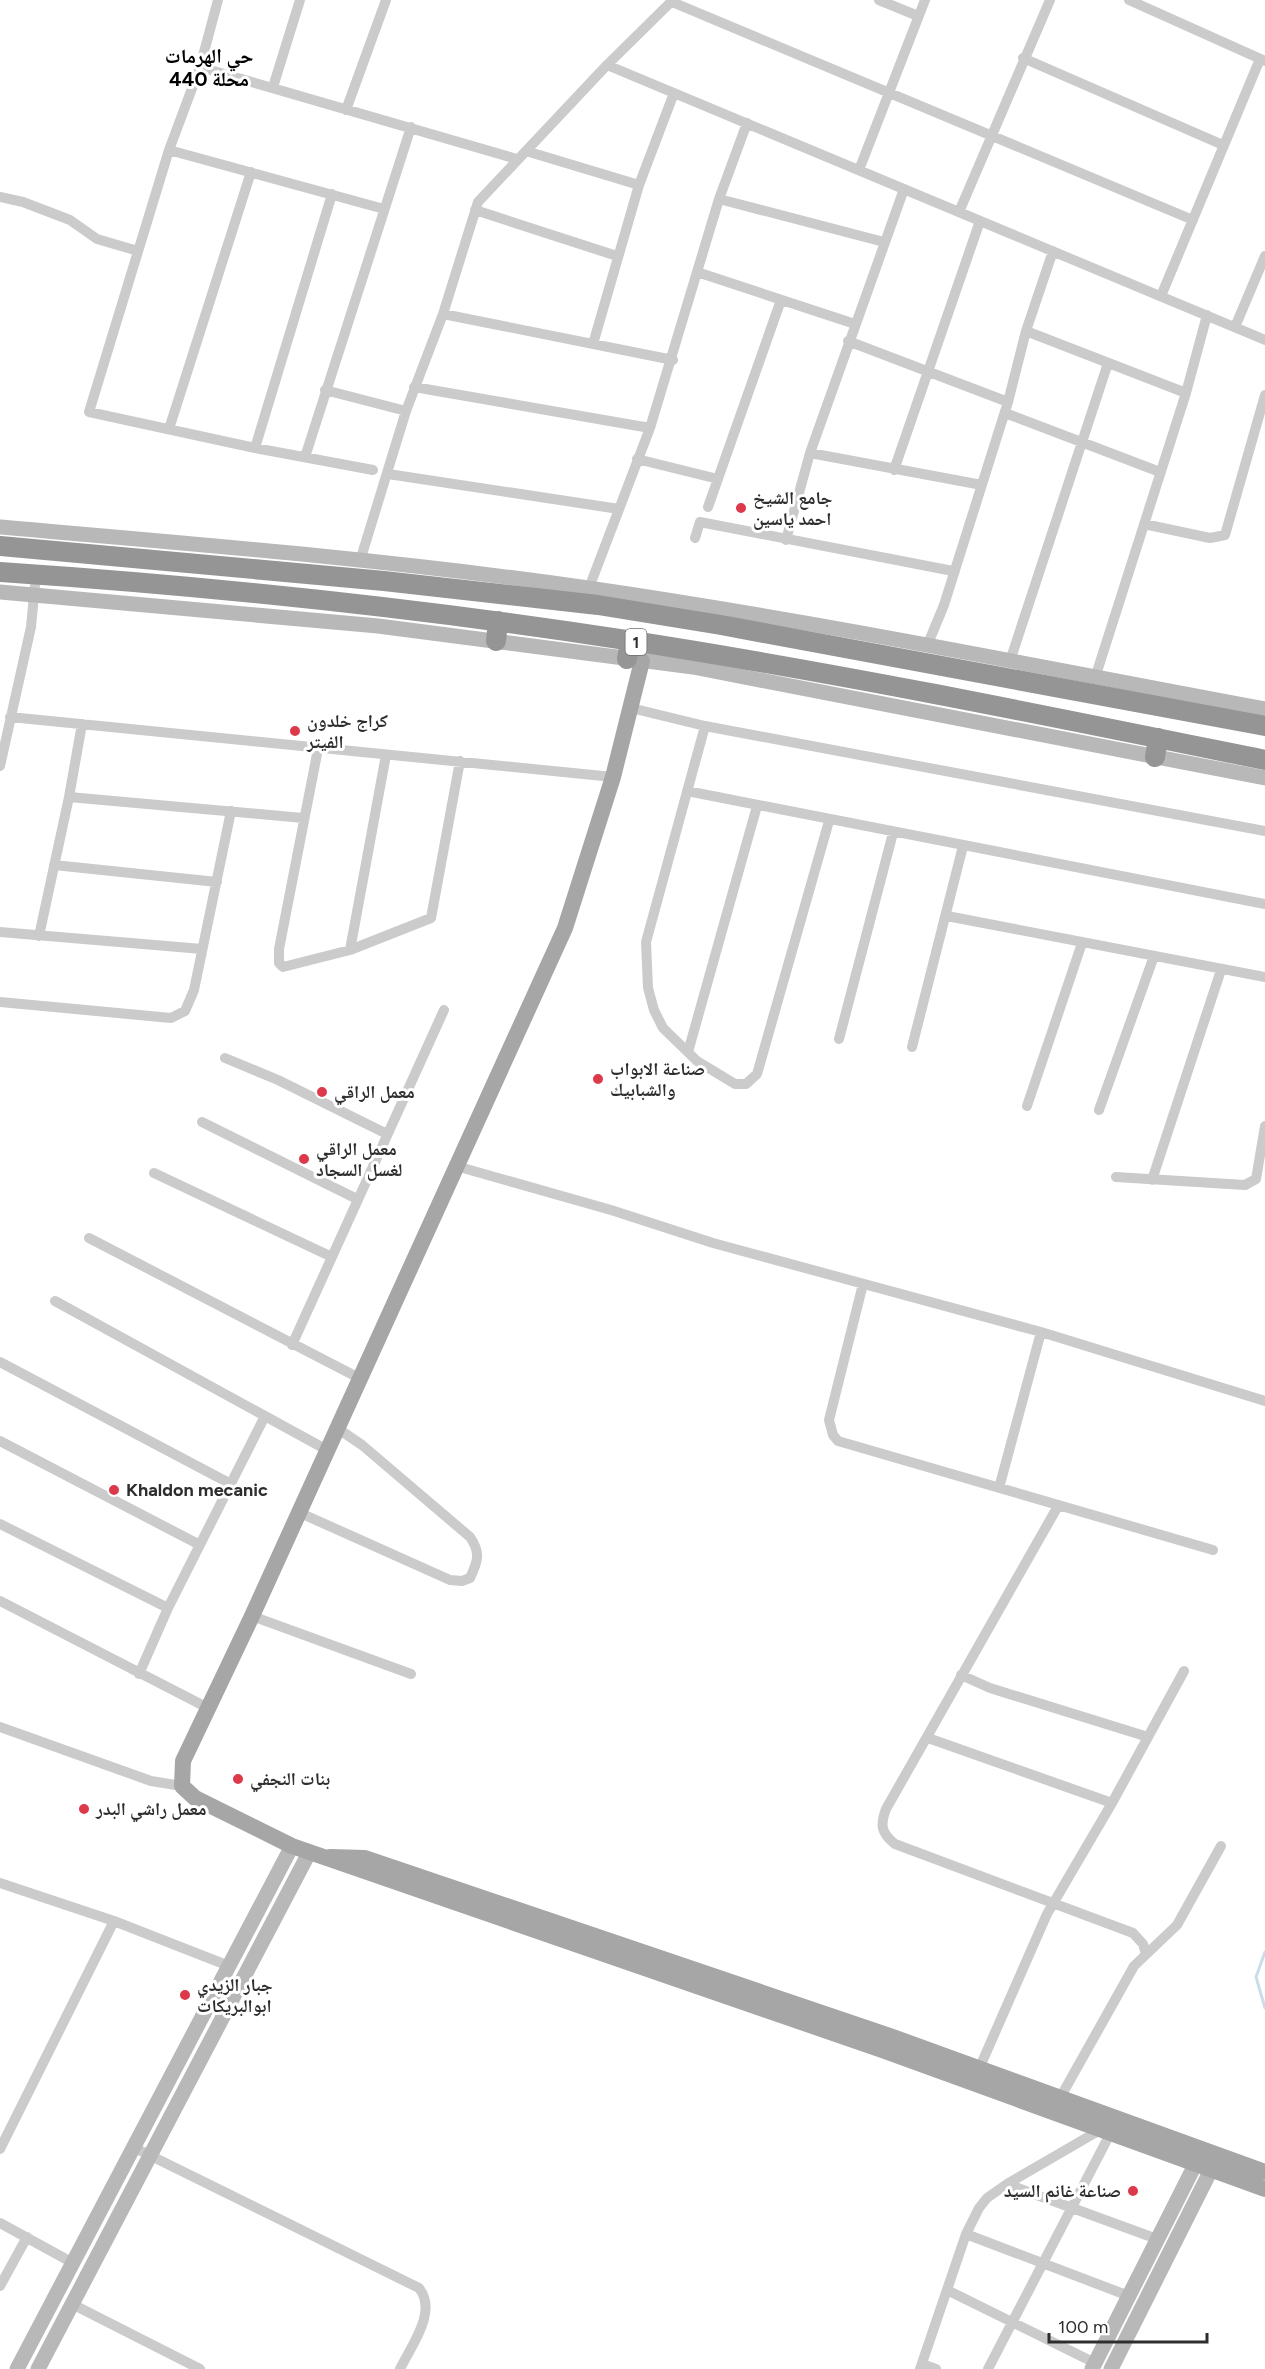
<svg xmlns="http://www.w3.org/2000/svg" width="1265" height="2369" viewBox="0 0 1265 2369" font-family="Figtree,'Noto Naskh Arabic',sans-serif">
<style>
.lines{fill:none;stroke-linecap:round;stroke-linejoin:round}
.stream{stroke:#c9dee9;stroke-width:3}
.street{stroke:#cbcbcb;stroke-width:10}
.secondary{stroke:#b8b8b8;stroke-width:15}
.primary{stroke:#a6a6a6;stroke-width:16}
.highway{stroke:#959595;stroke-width:20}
.poi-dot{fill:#dc394b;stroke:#fff;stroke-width:2}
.labels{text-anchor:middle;stroke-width:6;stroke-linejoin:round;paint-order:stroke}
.shield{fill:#fff;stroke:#6d6d6d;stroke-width:1.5}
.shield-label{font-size:16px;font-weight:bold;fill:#2e2e2e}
.poi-label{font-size:18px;font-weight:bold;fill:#2e2e2e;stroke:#fff;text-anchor:start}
.neighbourhood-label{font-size:20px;font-weight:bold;fill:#000;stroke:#fff}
</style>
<rect width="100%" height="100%" fill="#fff"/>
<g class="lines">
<path class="stream" d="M1265 1952 1256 1977 1265 2008"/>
<path class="street" d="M218 0 200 67 169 150 89 412 255 448 373 470
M879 0 918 16
M1129 0 1265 61
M672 2 1193 220
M1023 58 1223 145
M607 65 1265 340
M200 67 517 159
M273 87 300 0
M346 110 386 0
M169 150 384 209
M526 151 639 185
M859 170 925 0
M0 197 23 202 70 220 97 239 138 251
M719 199 884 242
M475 210 617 256
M959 212 1050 0
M697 272 855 324
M1161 296 1260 59
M443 314 673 360
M1235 327 1265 256
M1026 331 1186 393
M848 341 1008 402
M593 344 639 185 674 93
M414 387 650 428
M325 390 406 411
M1005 413 1160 472
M169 429 251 172
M255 448 332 194
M810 453 982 485
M305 457 411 127
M637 459 718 479
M894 470 980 221
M388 474 619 509
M708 507 781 300
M1144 524 1210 538 1225 535 1265 395
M695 538 700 522 953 571
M786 540 810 453 904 189
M360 561 406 411 443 314 478 202 607 65 673 0
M589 588 650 428 719 199 747 123
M927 646 944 605 1008 402 1026 331 1053 251
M1010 661 1108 363
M1095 678 1186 393 1207 315
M631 708 705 726 1265 831
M10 717 613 777
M705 726 646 942 648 988 654 1010 663 1028 697 1061 735 1084H746L757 1074 829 821
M318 749 279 949V963L283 967 350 950 431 918 460 761
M0 766 31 627 36 574
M687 791 1265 904
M69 797 303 818
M54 865 217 882
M947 916 1265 977
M0 932 202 949
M39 936 69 797 82 724
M350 950 386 755
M0 1002 171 1018 185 1011 194 990 231 811
M839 1039 893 833
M912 1047 963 846
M688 1052 757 806
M225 1058 278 1080 387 1134
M1027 1106 1082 943
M1099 1110 1154 956
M202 1122 357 1199
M456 1166 611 1210 713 1243 1041 1332 1265 1401
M154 1173 332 1257
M1116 1177 1245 1185 1256 1179 1265 1126
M1152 1180 1221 970
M89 1238 359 1378
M863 1284 829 1420 833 1435 838 1441 1213 1550
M55 1301 327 1450
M292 1345 444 1010
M0 1362 229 1483
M0 1441 200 1545
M999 1488 1041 1332
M1058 1506 886 1809C880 1825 881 1833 895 1844L1133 1933 1143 1944 1146 1954
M298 1512 450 1580 462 1581 470 1578C478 1561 481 1553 470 1537L362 1445 337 1428
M0 1524 168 1608
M0 1601 208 1708
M252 1616 411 1674
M139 1674 168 1608 265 1416
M961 1675 990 1688 1148 1737
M0 1727 151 1781 182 1786
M928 1738 1112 1803
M0 1883 114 1921 229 1966
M979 2069 1047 1914 1112 1803 1184 1671
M1060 2098 1134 1966 1177 1925 1221 1846
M133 2147 419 2288C438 2312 411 2346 400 2369
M0 2149 114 1921
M1007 2184 1157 2239
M0 2223 73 2263
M966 2234 1129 2296
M0 2286 27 2237
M947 2290 1095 2363
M72 2304 200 2369
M922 2364 936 2369
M920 2369 966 2234 979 2208 987 2198 1007 2184 1100 2130
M988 2369 1110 2134"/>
<path class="secondary" d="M0 527C196 544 393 560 588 588 815 621 1040 667 1265 709
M0 592 378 626 693 667 1265 778
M17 2369 292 1846
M38 2369 309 1853
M1092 2369 1201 2153
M1111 2369 1216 2160"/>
<path class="primary" d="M642 661 613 777 565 928 252 1616 183 1761 182 1786 195 1798 292 1846 882 2050 1265 2189
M330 1857 365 1858 890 2036 1265 2172"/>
<path class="highway" d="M0 546 384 581 598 605 721 625 1265 726
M0 572C209 586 419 608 626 640 840 673 1053 717 1265 760
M496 641 498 621
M627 659 630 640
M1155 757 1158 738"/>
</g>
<g class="poi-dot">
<circle cx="741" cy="508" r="6"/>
<circle cx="295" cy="731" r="6"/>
<circle cx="598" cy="1079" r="6"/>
<circle cx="322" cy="1092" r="6"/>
<circle cx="304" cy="1159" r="6"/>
<circle cx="114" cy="1490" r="6"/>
<circle cx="238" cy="1779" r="6"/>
<circle cx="84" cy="1809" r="6"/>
<circle cx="185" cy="1995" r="6"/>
<circle cx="1133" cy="2191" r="6"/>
</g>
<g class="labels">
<rect class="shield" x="625.5" y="629" width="21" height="26" rx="4.5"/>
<g class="shield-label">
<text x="636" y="648">1</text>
</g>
<g class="poi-label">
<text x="753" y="504">جامع الشيخ<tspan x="753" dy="21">احمد ياسين</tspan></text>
<text x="307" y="727">كراج خلدون<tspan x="307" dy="21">الفيتر</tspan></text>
<text x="610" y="1075">صناعة الابواب<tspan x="610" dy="21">والشبابيك</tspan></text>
<text x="334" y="1098">معمل الراقي</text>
<text x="316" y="1155">معمل الراقي<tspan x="316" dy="21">لغسل السجاد</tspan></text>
<text x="126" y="1496">Khaldon mecanic</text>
<text x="250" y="1785">بنات النجفي</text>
<text x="96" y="1815">معمل راشي البدر</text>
<text x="197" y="1991">جبار الزيدي<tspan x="197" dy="21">ابوالبريكات</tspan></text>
<text x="1121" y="2197" text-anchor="end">صناعة غانم السيد</text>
</g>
<g class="neighbourhood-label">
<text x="209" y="63">حي الهرمات<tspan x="209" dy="23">محلة 440</tspan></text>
</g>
</g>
<path d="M1049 2333v9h158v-9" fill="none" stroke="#2e2e2e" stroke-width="3"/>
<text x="1058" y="2333" font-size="18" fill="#2e2e2e" stroke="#ffffff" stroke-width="4.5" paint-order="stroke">100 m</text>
</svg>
